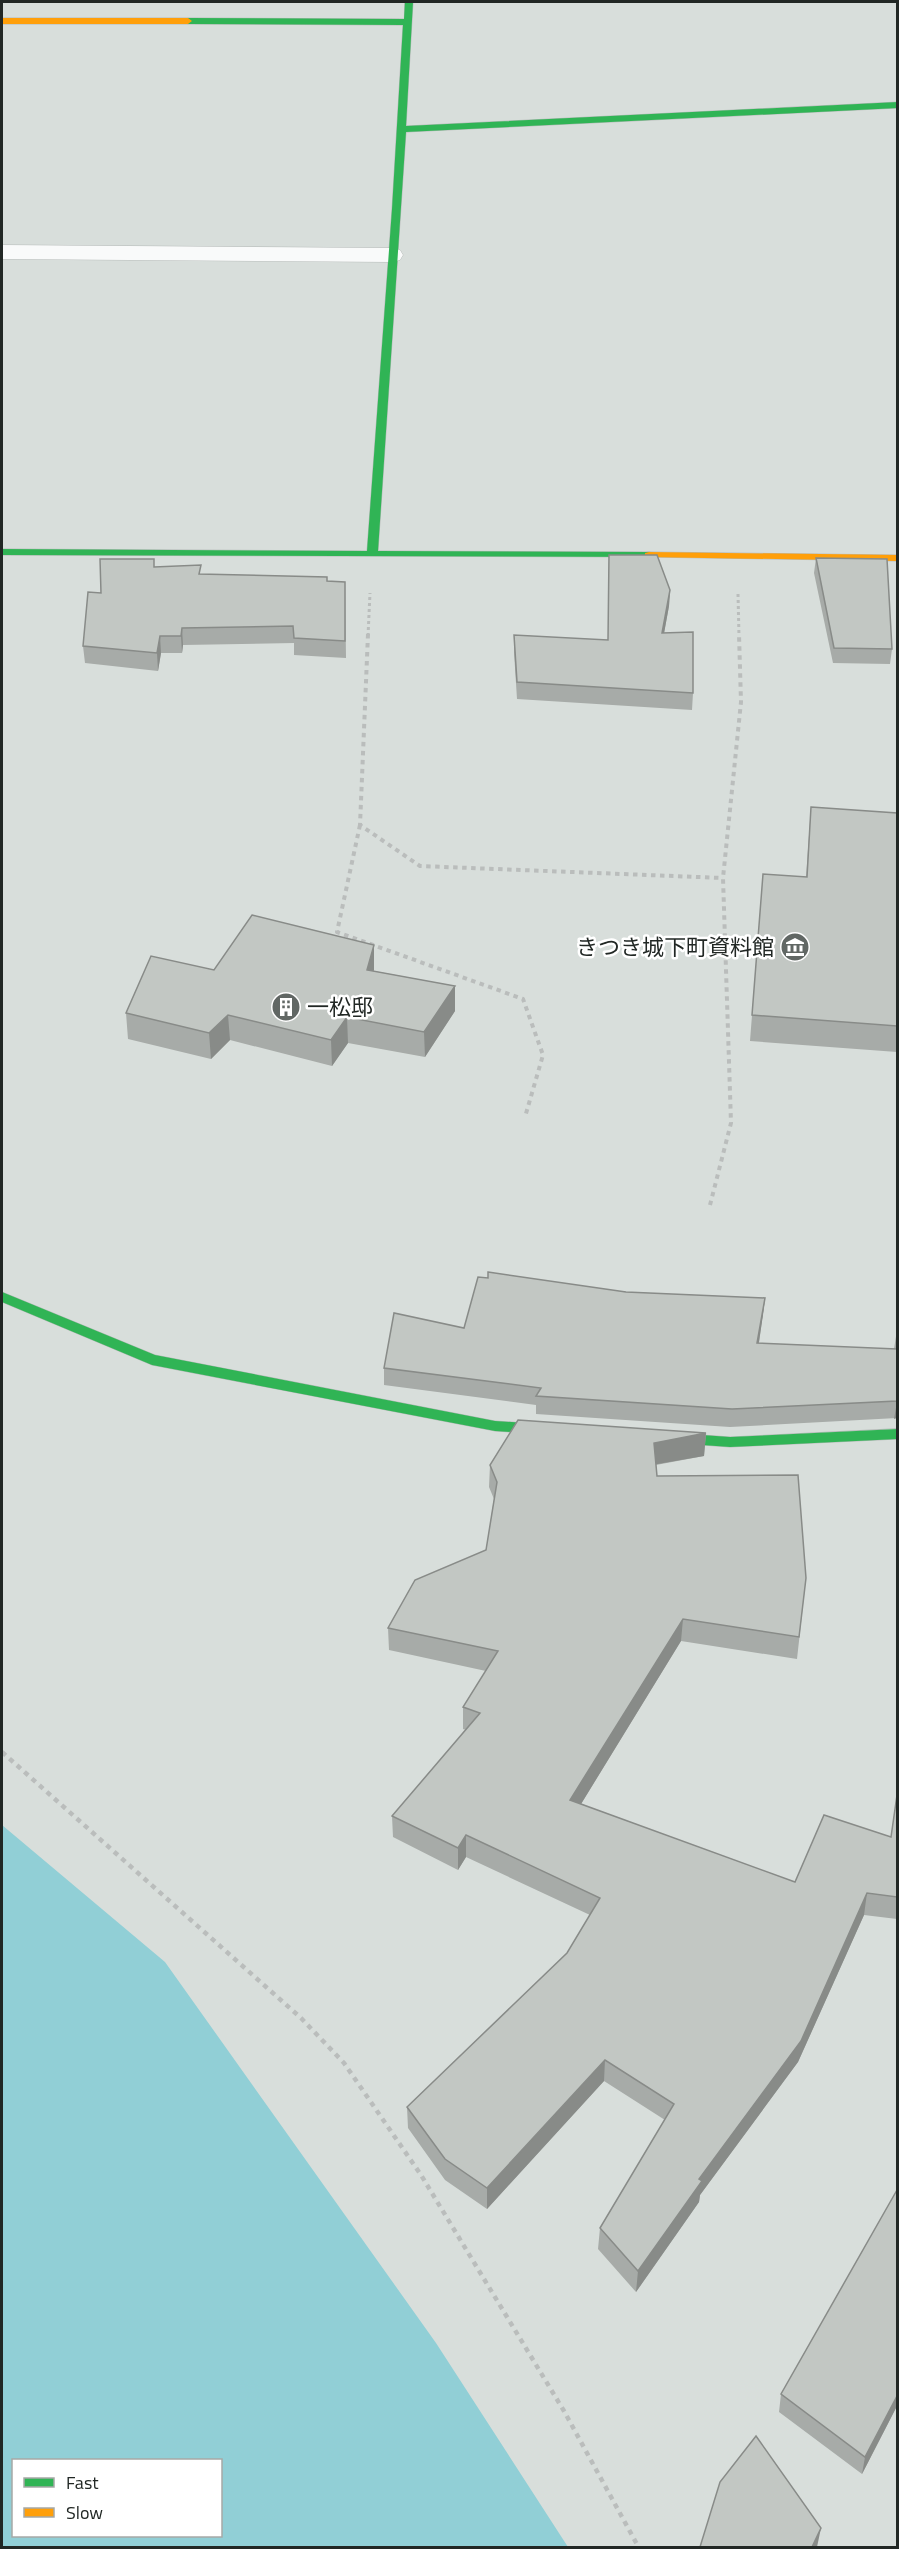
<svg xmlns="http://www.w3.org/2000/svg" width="899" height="2549" viewBox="0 0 899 2549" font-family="'Titillium Web','Noto Sans JP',sans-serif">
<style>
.water{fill:#91cfd6;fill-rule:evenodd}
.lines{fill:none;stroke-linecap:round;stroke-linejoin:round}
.street-casing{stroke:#b5bab8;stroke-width:1}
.fast-casing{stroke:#b5bab8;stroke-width:1}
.slow-casing{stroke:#b5bab8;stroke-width:1}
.path-far2{stroke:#babdbc;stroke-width:3;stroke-dasharray:3 3;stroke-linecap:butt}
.path-far1{stroke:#babdbc;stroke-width:4;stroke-dasharray:4.5 4.5;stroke-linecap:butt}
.path{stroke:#babdbc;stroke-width:4.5;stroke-dasharray:5 5;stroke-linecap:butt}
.street{fill:#f9fafa;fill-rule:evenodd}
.fast{fill:#30b455;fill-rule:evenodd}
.slow{fill:#ff9f0a;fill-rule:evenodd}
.wall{fill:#a7aba8}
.shaded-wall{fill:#888b88}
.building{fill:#c2c7c3;stroke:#888b88;stroke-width:1.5}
.labels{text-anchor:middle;stroke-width:5;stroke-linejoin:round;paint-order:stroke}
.poi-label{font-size:22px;fill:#212724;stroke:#fff;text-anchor:end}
</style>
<rect width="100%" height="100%" fill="#d8dedb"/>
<path class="water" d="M2 1825 165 1962 436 2343 568 2547H2ZM14 2460H220V2536H14Z"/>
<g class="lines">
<g class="street-casing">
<path id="street" d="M2 245 392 248 400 250 403 255 400 260 392 262 2 259Z"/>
</g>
<g class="fast-casing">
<path id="fast" d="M405 2H413L406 126 898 102V108L406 132 378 551 649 552 653 553V557L2 555V549L367 551 392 209 403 25 188 24 184 21 188 18 404 19Z
M2 1292 155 1355 495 1421 557 1425 562 1426 564 1430 562 1434 557 1435 495 1431 152 1365 2 1302Z
M898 1429V1439L730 1447 660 1442 655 1441 653 1437 655 1433 660 1432 730 1437Z"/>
</g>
<g class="slow-casing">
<path id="slow" d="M2 18H188L192 21 188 24H2Z
M649 552 898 555V561L645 557V553Z"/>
</g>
<path class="path-far2" d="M738 594 739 636
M368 636 370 593"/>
<path class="path-far1" d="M368 634 360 825 420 866 723 878
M360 825 337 932 523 999 543 1055 525 1117
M710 1205 731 1123 723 878 741 702 739 634"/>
<path class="path" d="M2 1752 301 2018 344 2063 421 2175 564 2411 639 2548"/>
<use href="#street" class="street"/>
<use href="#fast" class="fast"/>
<use href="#slow" class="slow"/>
</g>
<path class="wall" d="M609 555 670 590 669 606 664 633 693 693 692 710 517 699 514 652V635L608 640Z
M816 558 892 649 890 664 833 663 814 573Z
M155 567 201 574 345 582 346 658 294 655V643L183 645 182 653H161L158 671 85 663 83 646 101 593Z
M811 807 897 813V1052L750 1041 763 874 806 877Z
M214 970 374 971 455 986V1011L425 1057 348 1043 332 1066 230 1040 211 1059 128 1039 126 1013Z
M626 1292 765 1298 759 1343 894 1349 897 1330V1418L730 1427 536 1414V1405L384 1385V1368L464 1328Z
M706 1433 704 1456 656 1465 657 1476 806 1578 797 1659 681 1641 581 1804 795 1882 891 1837 897 1794V1919L864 1915 798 2062 700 2195 699 2202 636 2292 598 2249 600 2228 665 2120 604 2081 487 2209 445 2180 408 2128 407 2107 567 1953 590 1915 466 1857 458 1870 393 1837 392 1816 466 1730 463 1729V1707L486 1671 389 1650 388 1628 486 1550 494 1499 489 1487 490 1465Z
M781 2394 897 2406 862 2474 779 2412Z"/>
<path class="shaded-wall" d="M670 590 669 606 661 650 662 633Z
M182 628 183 645 182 653 181 636Z
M160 636 161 653 158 671 157 653Z
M374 945V970L367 995V970Z
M455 986V1011L425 1057 424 1032Z
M228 1015 230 1040 211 1059 209 1033Z
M347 1017 348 1043 332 1066 331 1040Z
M765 1298 763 1315 756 1361 757 1343Z
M897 1402V1401V1418L894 1419Z
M706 1433 704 1456 652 1465 654 1443Z
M683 1619 681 1641 570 1822V1800Z
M466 1835V1857L458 1870V1848Z
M867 1893 864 1915 798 2062 700 2195 699 2202 636 2292 638 2271 699 2179Z
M605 2060 604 2081 487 2209V2188Z
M897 2396V2406L862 2474 865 2457Z
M821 2528 817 2547H812Z"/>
<path class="building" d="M609 555H657L670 590 662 633 693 632V693L517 682 514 635 608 640Z
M816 558 887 559 892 649 834 648Z
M100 559H154V567L201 565 199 574 327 577V581L345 582V641L294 638 293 626 182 628 181 636H160L157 653 83 646 88 592 101 593Z
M811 807 897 813V1026L752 1015 763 874 807 877Z
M252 915 374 945 367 970 455 986 424 1032 347 1017 331 1040 228 1015 209 1033 126 1013 151 956 214 970Z
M488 1272 626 1292 765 1298 757 1343 897 1349V1330V1401L732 1409 536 1396 541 1388 384 1368 394 1313 464 1328 478 1277 488 1278Z
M518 1420 706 1433 654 1443 657 1476 798 1475 806 1578 799 1637 683 1619 570 1800 795 1882 824 1815 891 1837 897 1795V1897L867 1893 801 2041 699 2179 702 2181 638 2271 600 2228 674 2104 605 2060 487 2188 445 2159 407 2107 567 1953 600 1898 466 1835 458 1848 392 1816 480 1713 463 1707 498 1651 388 1628 415 1580 486 1550 497 1482 490 1465Z
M897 2190V2396L865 2457 781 2394Z
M756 2436 821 2528 812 2547H700L720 2482Z"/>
<defs>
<g id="museum-disc" transform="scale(1.5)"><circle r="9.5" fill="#616764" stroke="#fff"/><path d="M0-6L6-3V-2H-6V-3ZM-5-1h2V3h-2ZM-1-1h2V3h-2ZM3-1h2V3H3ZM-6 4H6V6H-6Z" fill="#fff"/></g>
<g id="building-disc" transform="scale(1.5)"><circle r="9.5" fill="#616764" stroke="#fff"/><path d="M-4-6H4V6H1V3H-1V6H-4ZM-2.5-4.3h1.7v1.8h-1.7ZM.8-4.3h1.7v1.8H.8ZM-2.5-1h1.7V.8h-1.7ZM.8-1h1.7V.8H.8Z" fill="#fff"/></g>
</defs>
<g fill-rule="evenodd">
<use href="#museum-disc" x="795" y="947"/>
<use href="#building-disc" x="286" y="1007"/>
</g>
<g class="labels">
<g class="poi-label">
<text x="774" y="955">きつき城下町資料館</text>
<text x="307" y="1015" text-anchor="start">一松邸</text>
</g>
</g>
<rect width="899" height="2549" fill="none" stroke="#212724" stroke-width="6"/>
<rect x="12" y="2459" width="210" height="78" fill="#ffffff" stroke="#a6a9a7" stroke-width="1.5"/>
<rect x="24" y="2478" width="30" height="9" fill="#30b455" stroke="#a6a9a7" stroke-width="1.5"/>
<text x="66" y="2489" font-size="18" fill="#212724">Fast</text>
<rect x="24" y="2508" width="30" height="9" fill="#ff9f0a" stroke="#a6a9a7" stroke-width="1.5"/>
<text x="66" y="2519" font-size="18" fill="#212724">Slow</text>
</svg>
